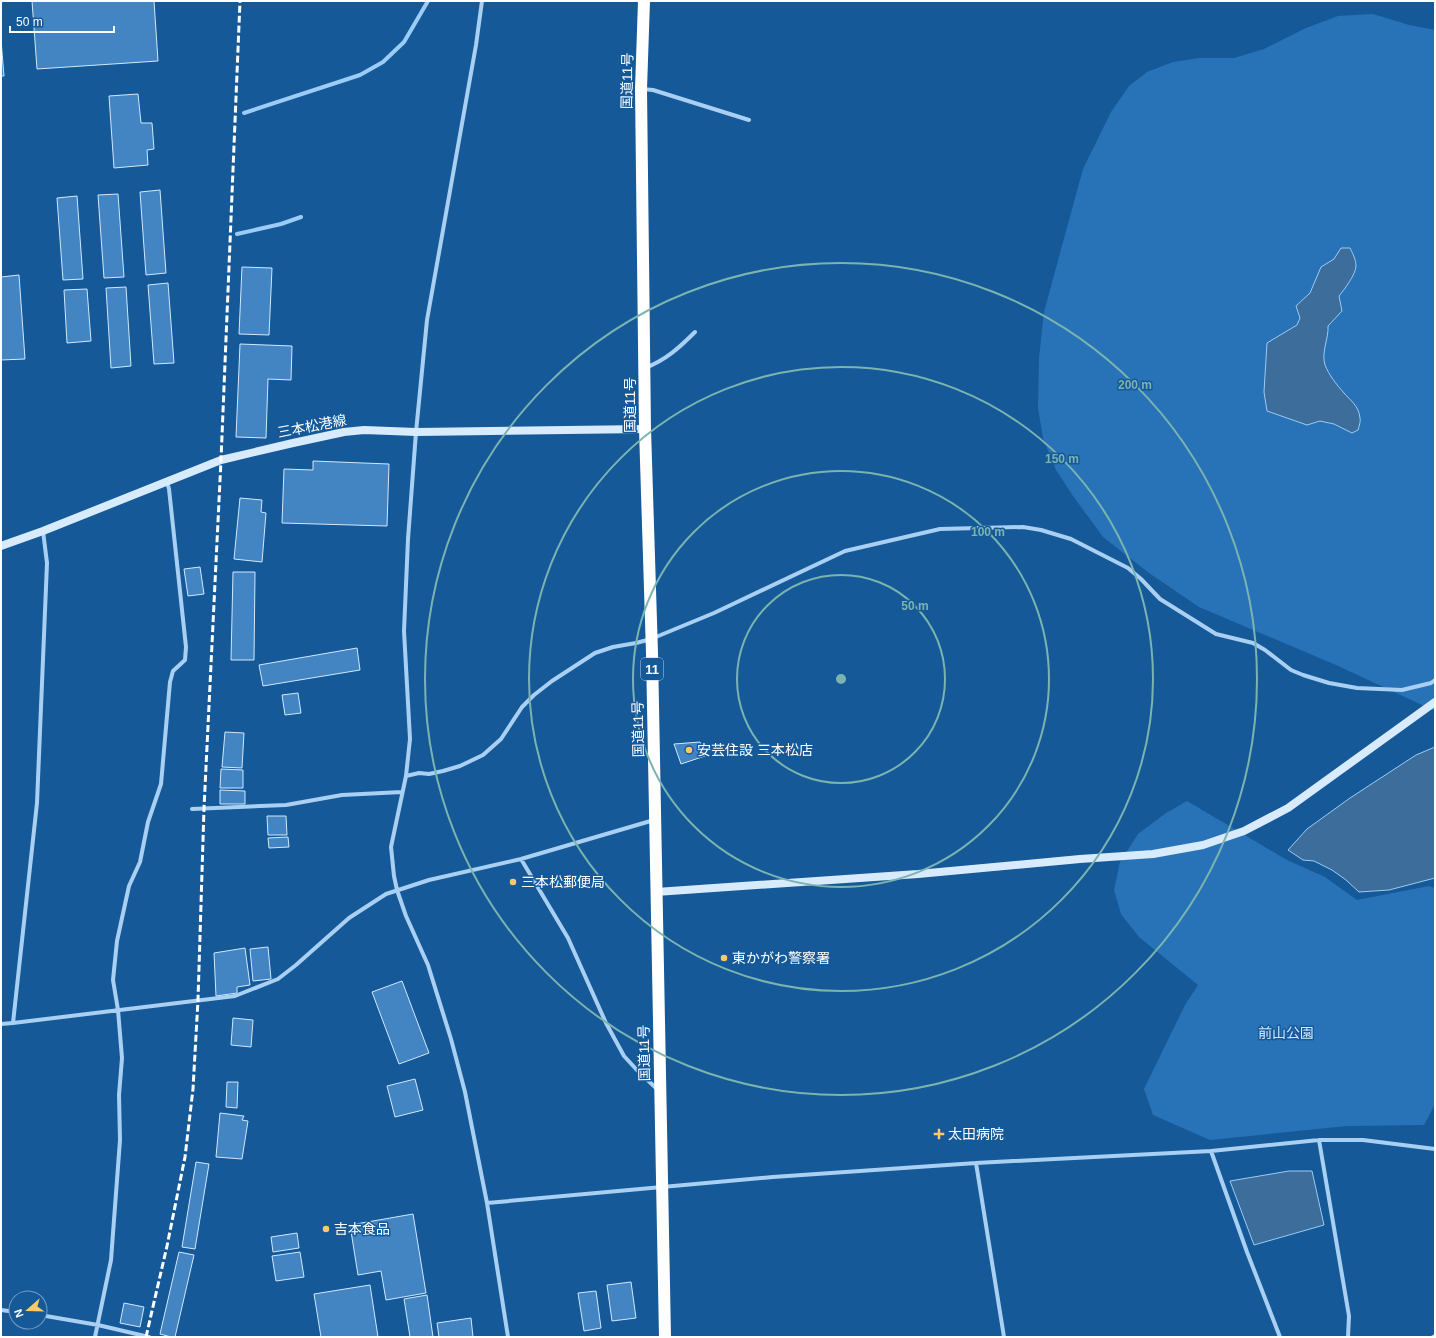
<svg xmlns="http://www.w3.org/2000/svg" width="1436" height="1338" viewBox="0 0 1436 1338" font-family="Arial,'Noto Sans JP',sans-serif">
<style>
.green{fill:#2873b7}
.water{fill:#3c6d9b;stroke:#9bccf5}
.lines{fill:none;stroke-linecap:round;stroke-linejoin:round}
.stream{stroke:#9bccf5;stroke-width:4}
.building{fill:#4385c2;stroke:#d1e8fd}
.street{stroke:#a9d0f2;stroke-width:4}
.secondary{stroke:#d8ebfc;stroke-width:8}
.highway{stroke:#fff;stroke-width:12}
.rail{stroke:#fff;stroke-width:3;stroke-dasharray:7 3;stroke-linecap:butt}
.ring{fill:none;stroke:#7bb4af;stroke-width:2}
.poi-dot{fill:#ffc96a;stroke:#155999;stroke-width:1.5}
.labels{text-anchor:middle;stroke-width:3;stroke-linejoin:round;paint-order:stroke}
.shield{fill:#155999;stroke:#b9cde0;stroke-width:1}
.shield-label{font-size:13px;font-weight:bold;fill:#fff}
.street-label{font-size:14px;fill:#fff;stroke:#155999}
.poi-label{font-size:14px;fill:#fff;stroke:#155999;text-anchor:start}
.park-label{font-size:14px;fill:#d1e8fd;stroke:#155999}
.centre{fill:#7bb4af;stroke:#155999;stroke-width:2}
.ring-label{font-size:12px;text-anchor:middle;font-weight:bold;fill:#7bb4af;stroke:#155999;stroke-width:3;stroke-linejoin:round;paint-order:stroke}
</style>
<rect width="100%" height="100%" fill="#155999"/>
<path class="green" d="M1373 14 1409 25 1435 30V711L1336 665 1199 607 1149 573 1103 537 1073 496 1056 470 1043 438 1038 408 1039 358 1044 312 1083 169 1111 112 1129 86 1147 72 1173 62 1199 58H1234L1264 49 1306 28 1338 16Z
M1187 801 1287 860 1325 877 1357 900 1429 886 1435 888V1104L1424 1125 1347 1126 1210 1140 1153 1115 1144 1089 1185 1005 1198 985 1139 937 1121 914 1114 890 1120 862 1138 834 1166 813Z"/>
<path class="water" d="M1341 248H1350C1353 254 1356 260 1356 266 1356 274 1344 290 1339 296L1342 311 1328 326C1329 338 1321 352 1325 365 1329 375 1336 384 1344 393 1350 400 1359 406 1360 418 1361 421 1359 426 1358 430L1352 433 1334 424 1320 421 1307 425 1267 411 1264 392 1267 343 1297 325 1300 318 1296 306 1310 293 1321 267 1334 259Z
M1435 747V878L1389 890 1359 892 1346 880 1332 870 1314 861 1303 860 1288 850 1307 829 1350 798 1416 755Z
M1289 1171H1312L1324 1225 1254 1245 1230 1181Z"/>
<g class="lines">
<path class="stream" d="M244 113 360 75 383 62 404 42 428 1
M237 234 281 224 301 217"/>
</g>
<path class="building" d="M32 1H154L158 61 37 69Z
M1 40 4 76H1Z
M138 94 141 123H152L154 149 147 150 148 165 114 168 109 96Z
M160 190 166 273 146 275 140 192Z
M118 194 124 277 104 278 98 195Z
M77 196 83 279 63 280 57 198Z
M242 267 272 268 269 335 239 334Z
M19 275 25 359 1 360V277Z
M168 283 174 363 154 364 148 285Z
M126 287 131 366 111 368 106 288Z
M87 289 91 341 67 343 64 290Z
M240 344 292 346 291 380 268 379 266 438 236 437Z
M313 461 389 464 387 526 282 523 284 469 313 470Z
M240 498 262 500 261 512 266 513 262 562 234 559Z
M200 567 204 594 188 596 184 569Z
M233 572H255L254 660H231Z
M357 648 360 670 263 686 259 665Z
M298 693 301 713 285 715 282 695Z
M225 732 244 733 242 768 222 767Z
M700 742 705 756 681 764 674 744Z
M221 769 243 770V788H220Z
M220 790 245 791V804H220Z
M267 816H286L287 835H268Z
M288 837 289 847 269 848 268 838Z
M268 947 271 979 253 981 250 949Z
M245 948 250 985 237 987V993L216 996 214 953Z
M402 981 429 1053 399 1064 372 992Z
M233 1018 253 1020 251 1047 231 1045Z
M415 1079 423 1110 395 1117 387 1086Z
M227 1082H238L237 1108 226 1107Z
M220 1113 244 1116 242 1120 248 1121 242 1159 216 1157Z
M196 1162 209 1164 195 1249 182 1247Z
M413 1214 426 1293 386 1300 381 1271 358 1275 350 1225Z
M297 1233 299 1248 273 1252 271 1237Z
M179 1252 194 1255 175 1337H171L160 1334Z
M300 1252 304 1277 276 1281 272 1256Z
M631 1282 636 1318 612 1321 607 1285Z
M370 1285 378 1337H321L314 1294Z
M596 1291 601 1328 584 1331 578 1293Z
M427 1295 433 1337H410L404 1299Z
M124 1303 144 1307 140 1327 120 1323Z
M471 1318 473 1337H439L437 1323Z"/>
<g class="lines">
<path class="street" d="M482 1 476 45 427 320 416 432 408 539 404 631 410 739 406 776 391 847 394 876 397 890 406 916 428 965 451 1039 465 1092 487 1203 508 1337
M642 89 653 90 749 120
M645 368C666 360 680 347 695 332
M406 776 419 773 429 774 443 771 460 766 483 755 501 739 522 707 534 695 552 681 595 653 613 647 636 643 651 639 714 613 845 551 940 529 1023 527 1041 530 1071 539 1128 568 1141 579 1160 599 1216 634 1253 643 1265 650 1291 670 1303 675 1329 683 1357 688 1402 690 1431 683 1435 680
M192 809 286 805 342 795 402 792
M521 859 568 938 606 1023 624 1056 636 1069 657 1089
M13 1023 37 803 47 563 43 531
M1 1024 13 1023 235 996 278 979 296 965 349 918 386 894 429 880 521 859 654 820
M1319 1140 1349 1316 1348 1337
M1211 1151 1247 1252 1280 1337
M976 1163 1004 1337
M487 1203 773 1177 976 1163 1211 1151 1319 1140H1363L1435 1149
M1 1310 16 1312
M40 1315 98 1325 149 1337
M95 1337 111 1260 120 1140 119 1095 122 1058 118 1010 113 980 117 941 129 886 140 862 148 822 161 784 170 682 173 671 185 660 186 647 169 489 167 482
M1433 1337 1435 1336"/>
<path class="secondary" d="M1 546 43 531 221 460 293 443 344 432 364 430 416 432 645 429
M656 892 918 874 1080 859 1153 854 1203 845 1244 831 1288 808 1435 702"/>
<path class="highway" d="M644 1 641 89 645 429 652 653 665 1337"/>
<path class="rail" d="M146 1337 167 1246 185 1157 193 1089 198 1000 204 808 221 460 240 1"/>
</g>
<g class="ring">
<circle cx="841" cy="679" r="104"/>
<circle cx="841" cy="679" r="208"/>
<circle cx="841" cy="679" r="312"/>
<circle cx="841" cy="679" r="416"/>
</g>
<g class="poi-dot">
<circle cx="689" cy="750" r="4"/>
<circle cx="513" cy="882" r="4"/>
<circle cx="724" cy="958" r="4"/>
<path d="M937 1128h4v4h4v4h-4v4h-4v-4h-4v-4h4z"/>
<circle cx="326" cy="1229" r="4"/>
</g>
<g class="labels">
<rect class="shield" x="641" y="658" width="22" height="22" rx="3"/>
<g class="shield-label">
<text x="652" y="674">11</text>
</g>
<g class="street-label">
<text transform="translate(627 81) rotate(-89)" y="5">国道11号</text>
<text transform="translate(630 405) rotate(-90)" y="5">国道11号</text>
<text transform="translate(312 426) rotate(-11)" y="5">三本松港線</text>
<text transform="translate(638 729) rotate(-91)" y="5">国道11号</text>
<text transform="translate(644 1053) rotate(-91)" y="5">国道11号</text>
</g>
<g class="poi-label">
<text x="697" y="755">安芸住設 三本松店</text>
<text x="521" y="887">三本松郵便局</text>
<text x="732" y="963">東かがわ警察署</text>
<text x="948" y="1139">太田病院</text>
<text x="334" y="1234">吉本食品</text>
</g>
<g class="park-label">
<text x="1286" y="1038">前山公園</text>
</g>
</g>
<circle cx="841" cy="679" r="6" class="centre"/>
<g class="ring-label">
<text x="1135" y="389">200 m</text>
<text x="1062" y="463">150 m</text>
<text x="988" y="536">100 m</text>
<text x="915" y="610">50 m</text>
</g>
<rect width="1436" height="1338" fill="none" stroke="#ffffff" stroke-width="4"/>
<g transform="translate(28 1310) rotate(250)"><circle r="19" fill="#155999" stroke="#739bc2"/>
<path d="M0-3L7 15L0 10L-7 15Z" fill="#ffc96a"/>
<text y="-6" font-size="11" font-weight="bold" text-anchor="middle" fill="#ffffff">N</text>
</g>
<path d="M10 26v6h104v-6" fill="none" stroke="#ffffff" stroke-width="2"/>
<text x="16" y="26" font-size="12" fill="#ffffff" stroke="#155999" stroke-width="3" paint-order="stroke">50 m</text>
</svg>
